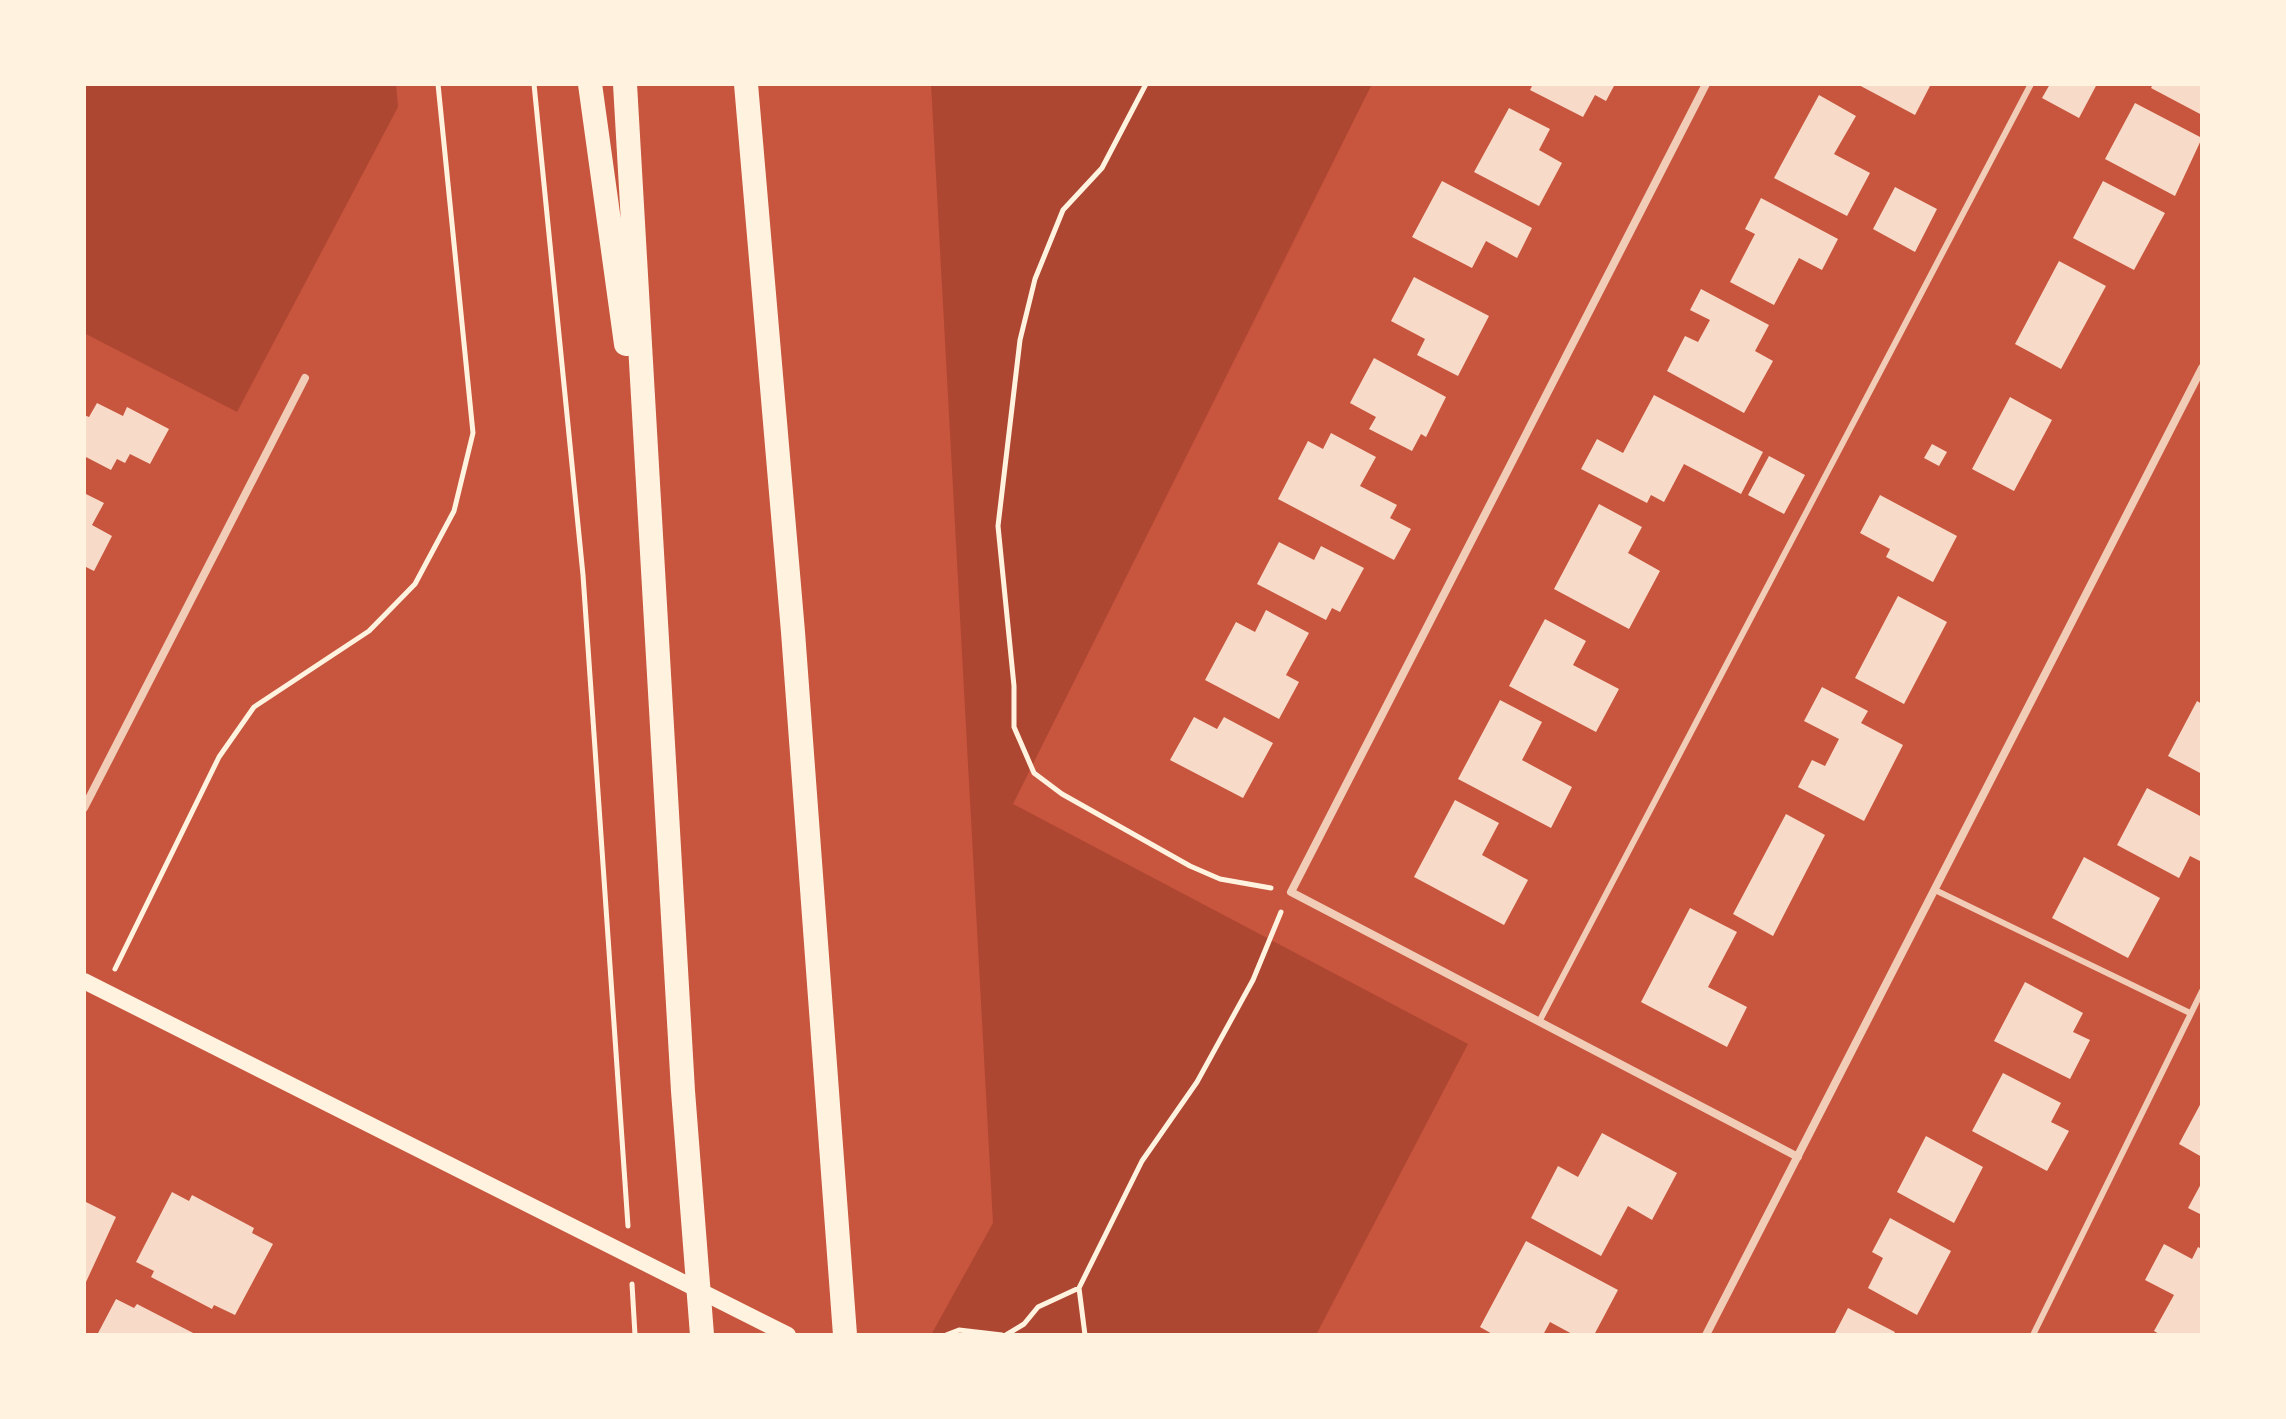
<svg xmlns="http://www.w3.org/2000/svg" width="2286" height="1419" viewBox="0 0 2286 1419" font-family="'Exo 2',sans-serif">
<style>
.green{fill:#ae4732}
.building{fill:#f7dbc8}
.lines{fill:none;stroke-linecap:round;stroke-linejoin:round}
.path{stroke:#fff3e0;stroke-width:5}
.service{stroke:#f1ccb7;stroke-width:6}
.minor{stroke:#f1ccb7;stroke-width:8}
.secondary{stroke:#fff3e0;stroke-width:16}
.motorway{stroke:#fff3e0;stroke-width:24}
</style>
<rect width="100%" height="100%" fill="#c8553d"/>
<path class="green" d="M84 84H396L398 107 237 412 84 333Z
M931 84H1372L1013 804 1468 1044 1316 1335H931L993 1223Z"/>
<path class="building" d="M1533 84H1615L1606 101 1595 95 1583 117 1530 90Z
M1857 84H1931L1915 115Z
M2050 84H2097L2079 118 2042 98Z
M2153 84H2202V115L2151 88Z
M1819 95 1856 116 1834 154 1870 173 1847 216 1774 178Z
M2135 103 2202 138 2175 196 2105 159Z
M1509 108 1550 129 1539 150 1562 163 1539 206 1474 172Z
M1442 181 1532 228 1517 258 1486 241 1472 268 1412 237Z
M2103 181 2165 213 2134 270 2073 238Z
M1895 187 1937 209 1915 252 1873 229Z
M1761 198 1838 239 1822 270 1799 258 1774 305 1730 282 1755 234 1745 229Z
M2059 261 2106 286 2061 369 2015 344Z
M1414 277 1489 316 1458 376 1417 355 1425 339 1391 321Z
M1701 289 1769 325 1755 351 1773 361 1744 413 1667 371 1685 336 1698 342 1710 320 1690 310Z
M1374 358 1446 397 1426 437 1421 434 1412 451 1369 429 1376 417 1350 403Z
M1654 395 1763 452 1741 494 1684 464 1664 502 1651 495 1647 503 1581 469 1597 439 1623 453Z
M2010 397 2052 420 2014 491 1972 469Z
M97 403 123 416 127 407 169 429 150 464 130 454 125 463 117 459 111 470 84 456V415L89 417Z
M1331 433 1376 457 1360 486 1397 505 1390 518 1411 529 1394 560 1278 499 1308 441 1323 449Z
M1932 444 1947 452 1939 466 1924 458Z
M1769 456 1805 475 1784 514 1748 495Z
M84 493 104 503 92 525 112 536 94 571 84 566Z
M1880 495 1957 536 1933 582 1886 557 1890 549 1860 533Z
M1599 504 1642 527 1628 553 1660 571 1629 629 1554 589Z
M1279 542 1314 560 1321 546 1364 568 1340 612 1332 608 1326 620 1257 584Z
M1898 596 1947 622 1904 704 1855 678Z
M1266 610 1309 633 1286 675 1299 682 1279 719 1205 680 1236 622 1255 632Z
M1545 619 1586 641 1573 665 1619 689 1596 732 1509 686Z
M1822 687 1868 711 1861 723 1903 745 1864 821 1798 787 1812 760 1825 766 1839 739 1804 721Z
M1500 700 1542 722 1522 760 1572 787 1551 828 1458 779Z
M2197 701 2202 704V774L2168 756Z
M1194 717 1217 729 1224 717 1273 743 1243 798 1170 760Z
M2147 788 2202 817V862L2190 856 2179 878 2117 845Z
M1455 800 1499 823 1482 855 1528 880 1504 925 1414 877Z
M1786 814 1825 835 1773 936 1733 914Z
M2084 857 2160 898 2128 958 2052 918Z
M1690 908 1737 932 1708 987 1747 1007 1727 1047 1641 1002Z
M2025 982 2083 1013 2073 1032 2090 1040 2070 1079 1994 1041Z
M2003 1073 2061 1103 2051 1122 2069 1131 2047 1171 1972 1131Z
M2202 1101V1157L2179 1144Z
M1602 1133 1677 1173 1652 1220 1628 1206 1601 1256 1531 1218 1558 1166 1578 1177Z
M1926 1136 1983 1167 1954 1223 1897 1192Z
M2202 1182V1215L2188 1208Z
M172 1192 189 1201 192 1195 254 1228 252 1233 273 1244 235 1315 214 1305 212 1309 151 1277 154 1271 136 1262Z
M84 1201 116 1217 86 1282 84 1281Z
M1890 1218 1951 1251 1917 1315 1868 1288 1883 1258 1872 1252Z
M1526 1241 1618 1290 1594 1335H1574L1550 1322 1543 1335H1494L1480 1327Z
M2164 1244 2192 1259 2198 1247 2202 1249V1335H2161L2154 1331 2174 1295 2145 1280Z
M116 1299 134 1308 137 1304 197 1335H97Z
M1848 1308 1895 1332 1893 1335H1834Z"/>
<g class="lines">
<path class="path" d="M534 84 583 575 628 1226
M1146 84 1102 168 1063 210 1035 279 1020 340 998 526 1014 686V727L1034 773 1062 794 1190 866 1220 879 1271 888
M115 969 219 757 254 707 369 631 415 584 454 511 473 433 438 84
M632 1284 635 1335
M946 1335 959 1330 1002 1335
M1006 1335 1024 1324 1038 1307 1079 1288
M1085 1335 1079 1288 1142 1161 1197 1082 1253 980 1281 912"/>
<path class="service" d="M1935 890 2190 1013
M1540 1020 2031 84
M2033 1335 2202 991"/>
<path class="minor" d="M1706 84 1291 892 1798 1157
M84 808 305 378
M1706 1335 2202 368"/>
<path class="secondary" d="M84 981 788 1335"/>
<path class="motorway" d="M590 84 626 344
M625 84 683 1091 702 1335
M746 84 793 632 845 1335"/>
</g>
<rect width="2286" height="1419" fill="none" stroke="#fff3e0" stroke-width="172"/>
</svg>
